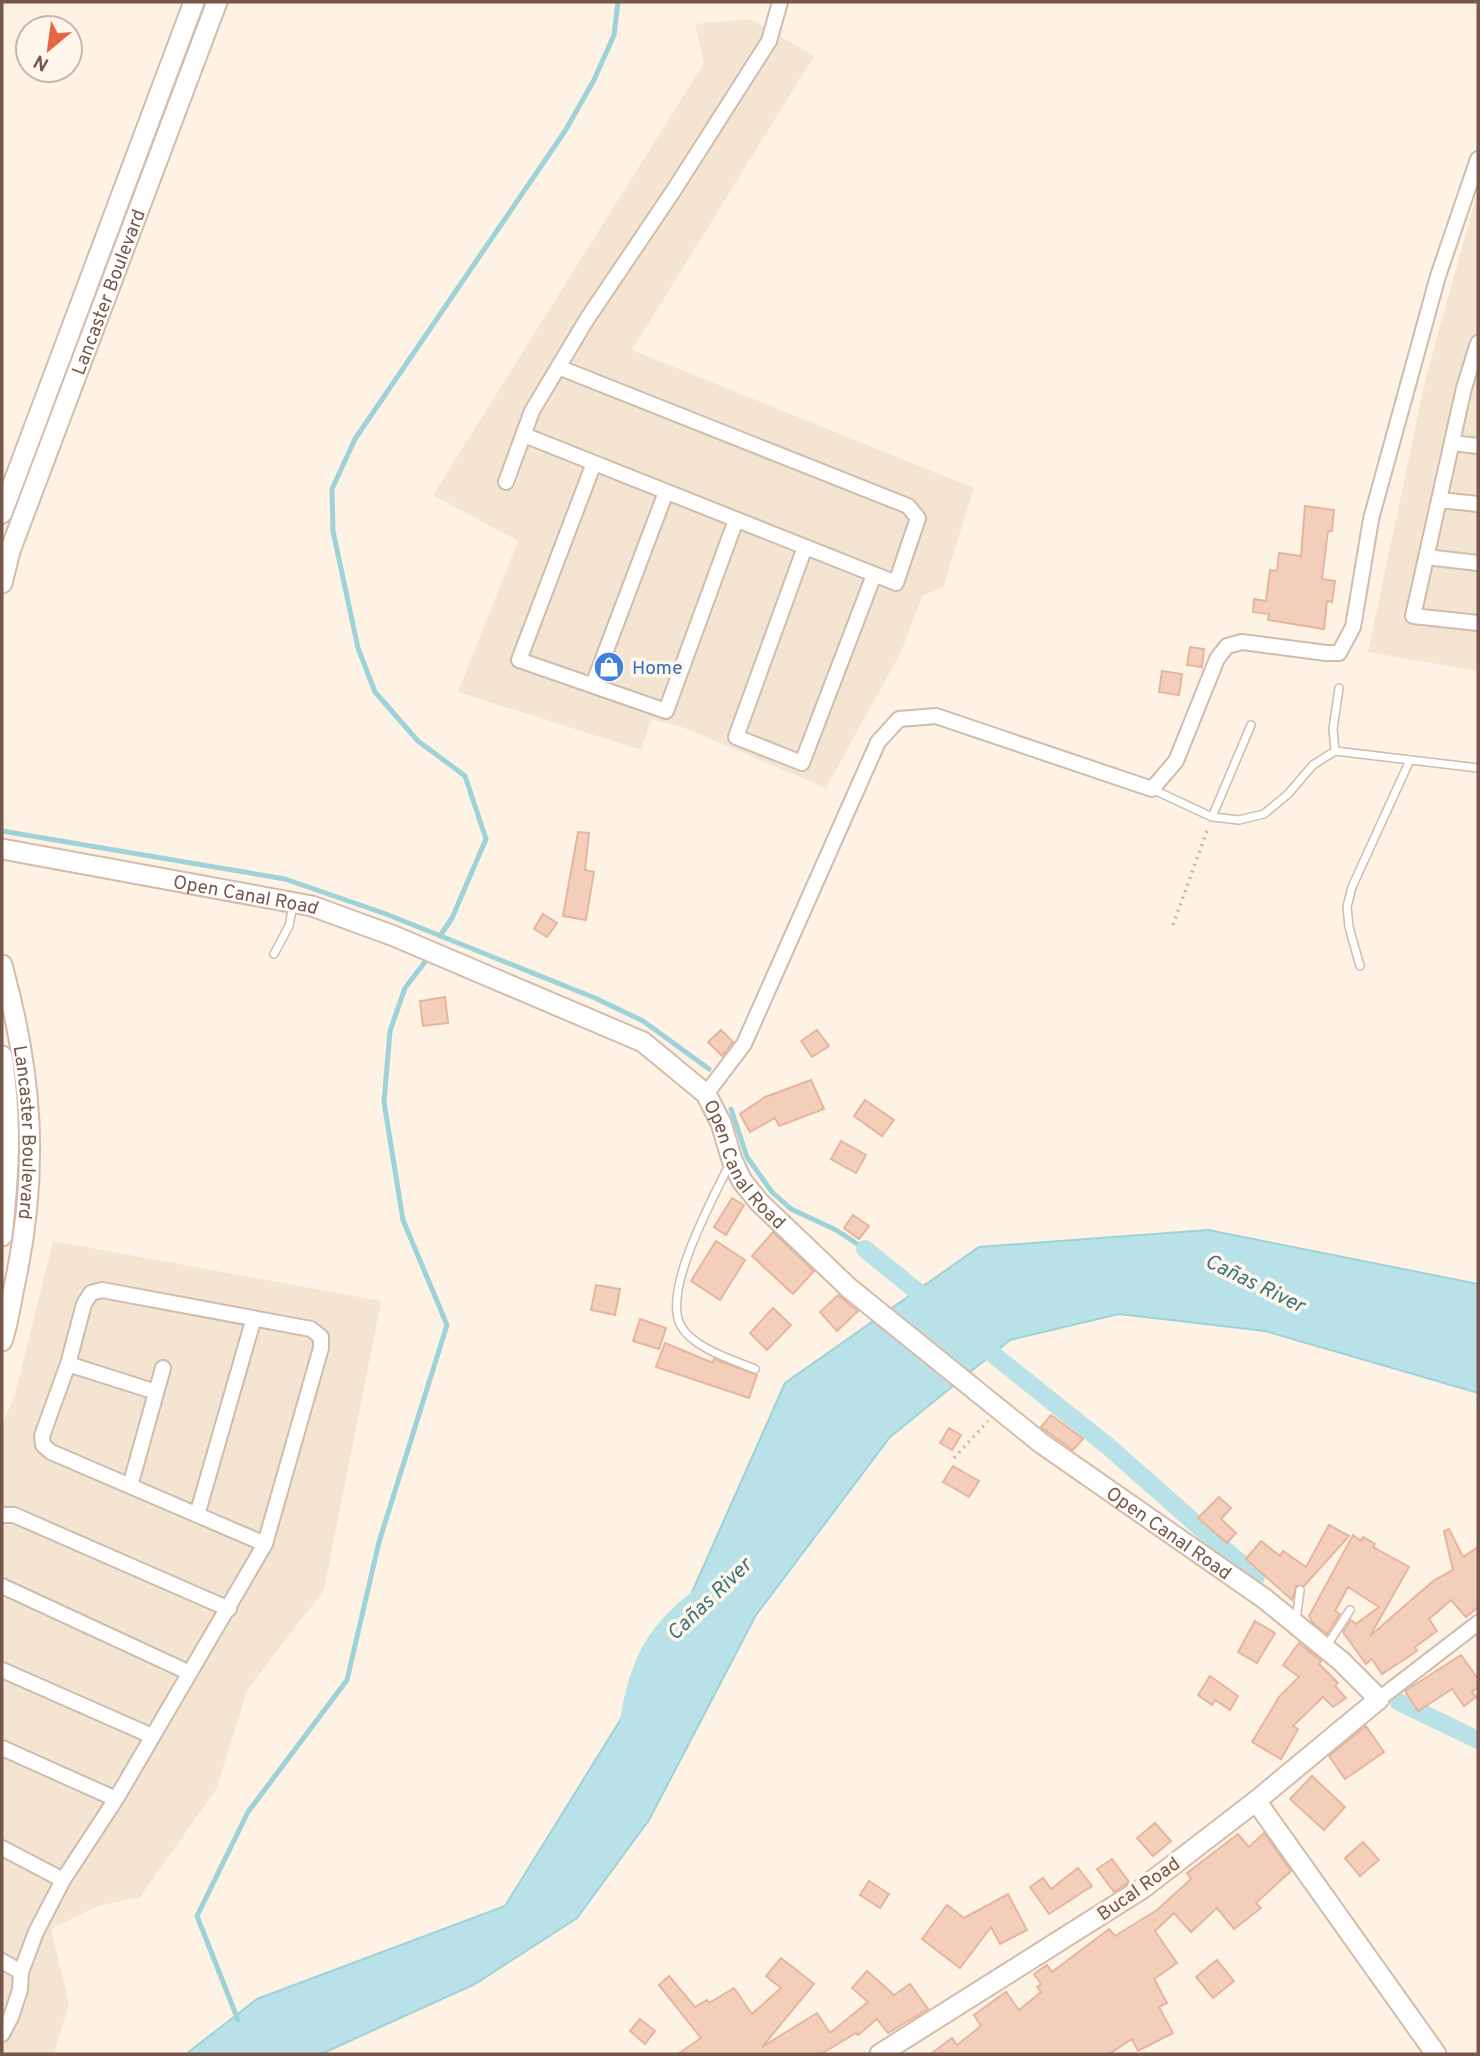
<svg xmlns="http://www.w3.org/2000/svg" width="1480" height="2056" viewBox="0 0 1480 2056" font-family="Overpass,sans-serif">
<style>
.residential{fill:#f4e4d2}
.water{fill:#b8e2e7;stroke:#9ed2d9;stroke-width:2}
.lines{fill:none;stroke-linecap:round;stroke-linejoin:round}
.stream{stroke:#9ed2d9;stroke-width:5}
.canal{stroke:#b8e2e7;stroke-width:18}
.river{stroke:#b8e2e7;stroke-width:32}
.building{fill:#f3cfbb;stroke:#e6b59b;stroke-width:2}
.lane-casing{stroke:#d0bbad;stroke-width:10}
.street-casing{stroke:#d0bbad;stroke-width:18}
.secondary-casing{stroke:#d4bbaa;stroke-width:23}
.path{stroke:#d8b29e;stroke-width:3.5;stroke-dasharray:2 5;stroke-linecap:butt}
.lane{stroke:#fff;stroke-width:7}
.street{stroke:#fff;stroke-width:14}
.secondary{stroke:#fff;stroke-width:19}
.labels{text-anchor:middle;stroke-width:7;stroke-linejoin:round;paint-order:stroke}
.street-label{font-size:19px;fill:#765749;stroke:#fff6eb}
.shop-label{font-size:19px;fill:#366cbe;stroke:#fff6eb;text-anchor:start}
.water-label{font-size:21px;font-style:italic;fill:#3c747c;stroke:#fff6eb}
</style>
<rect width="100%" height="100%" fill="#fdf2e4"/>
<path class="residential" d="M751 19 814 56 632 350 974 488 943 587 922 596 901 652 826 788 682 727 651 719 641 750 458 692 518 541 433 495 704 63 695 24Z
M1478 190V671L1368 652 1426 377Z
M53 1241 381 1301 324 1590 247 1690 217 1788 140 1897 98 1906 51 1929 69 2004 54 2054H2V1425L15 1395Z"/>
<path class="water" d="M1208 1230 1478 1284V1393L1265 1331 1119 1314 1010 1340 890 1437 756 1615 649 1820 577 1918 475 1984 321 2054H186L257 1999 505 1906 673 1635 785 1383 979 1247Z"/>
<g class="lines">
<path class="stream" d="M2 831 285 879 386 914 595 998 643 1021 709 1069
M440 936 452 918 486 839 465 776 418 741 375 692 358 648 333 531 332 489 355 439 565 131 594 80 614 35 618 2
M731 1109 747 1157 772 1192 791 1209 836 1230 865 1249
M238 2020 197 1916 248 1812 347 1680 379 1542 447 1325 403 1220 384 1102 390 1031 405 988 425 962"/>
<path class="canal" d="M865 1249 935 1306
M975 1340 1109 1447 1256 1577
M1399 1702 1478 1740"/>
<path class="river" d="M636 1722C645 1664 662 1632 711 1598"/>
</g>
<path class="building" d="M1305 506 1334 510 1332 531H1328L1322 579 1335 581 1332 602 1327 601 1324 629 1268 620 1269 614 1253 612 1254 599 1266 601 1270 570 1277 571 1279 553 1301 556Z
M1190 647 1204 649 1202 667 1187 665Z
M1162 671 1182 674 1179 695 1159 692Z
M578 832 589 833 585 870 594 872 586 920 563 916Z
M543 914 557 923 547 937 534 929Z
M445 997 448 1023 423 1026 420 1001Z
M721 1030 733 1042 722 1056 708 1042Z
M817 1030 829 1046 812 1057 801 1041Z
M811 1080 824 1109 779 1126 775 1118 750 1132 740 1114 765 1097Z
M865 1100 894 1120 882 1136 854 1116Z
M841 1141 866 1155 856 1173 831 1159Z
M732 1198 744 1205 726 1235 714 1227Z
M853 1215 869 1226 859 1239 844 1228Z
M773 1232 814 1271 793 1294 752 1256Z
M716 1241 745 1260 720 1300 691 1281Z
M596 1285 620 1289 615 1315 591 1310Z
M838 1295 858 1311 837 1331 820 1312Z
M773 1308 791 1325 767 1350 750 1333Z
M640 1319 666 1328 659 1349 633 1341Z
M665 1343 713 1363 714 1359 757 1375 749 1398 656 1367Z
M1051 1415 1083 1439 1073 1450 1041 1427Z
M949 1428 961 1435 952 1450 940 1443Z
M953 1466 979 1481 969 1497 943 1482Z
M1219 1497 1231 1508 1221 1519 1236 1533 1227 1543 1198 1518Z
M1329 1525 1349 1536 1304 1586H1296L1292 1600 1246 1559 1261 1541 1280 1556 1283 1551 1306 1567Z
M1449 1529 1463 1557 1478 1547V1607L1466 1617 1451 1600 1429 1619 1437 1631 1415 1647 1417 1651 1382 1674 1372 1659 1366 1664 1343 1632 1351 1620 1356 1624 1379 1607 1348 1587 1335 1611 1340 1614 1327 1634 1313 1623 1309 1616 1353 1535 1361 1541 1363 1537 1375 1544 1373 1547 1409 1567 1370 1636 1433 1581 1453 1570 1444 1531Z
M1255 1621 1275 1633 1257 1663 1238 1652Z
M1299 1643 1321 1661 1319 1664 1338 1683 1335 1686 1346 1698 1333 1707 1323 1697 1293 1726 1298 1729 1281 1759 1252 1742 1279 1697 1299 1677 1283 1665Z
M1461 1655 1478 1679V1687L1472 1692 1476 1697 1464 1706 1452 1689 1418 1711 1405 1691Z
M1210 1676 1238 1696 1230 1710 1215 1700 1212 1705 1198 1695Z
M1366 1726 1384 1752 1345 1779 1329 1756Z
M1312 1776 1345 1807 1324 1830 1290 1799Z
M1155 1823 1171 1841 1153 1856 1137 1838Z
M1264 1833 1291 1871 1256 1903 1261 1908 1234 1929 1217 1908 1191 1932 1174 1913 1155 1931 1177 1963 1154 1979 1167 2003 1159 2007 1173 2033 1138 2051 1132 2039 1109 2054H931L952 2038 957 2045 981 2026 974 2015 1006 1992 1019 2010 1041 1992 1037 1987 1041 1984 1034 1974 1047 1965 1052 1972 1109 1929 1115 1936 1157 1910 1191 1879 1187 1873 1238 1834 1249 1847Z
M1363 1842 1379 1860 1360 1876 1345 1858Z
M1112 1859 1129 1882 1114 1892 1097 1869Z
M1078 1868 1092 1886 1049 1914 1030 1887 1043 1878 1051 1889Z
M869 1881 889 1894 880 1908 860 1895Z
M1008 1894 1027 1930 1000 1944 991 1927 960 1968 922 1939 947 1905 964 1918Z
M781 1958 814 1984 762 2047 817 2013 830 2033 868 2002 852 1988 867 1971 894 1995 910 1984 928 2009 888 2033 877 2019 858 2035 856 2033 821 2054H678L701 2038 659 1985 669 1976 695 2007 707 2000 709 2003 734 1988 752 2014 781 1988 766 1976Z
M1217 1960 1234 1981 1213 1998 1196 1977Z
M640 2019 655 2031 645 2044 630 2031Z"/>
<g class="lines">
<g class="lane-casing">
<path id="lane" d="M1335 751 1333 729 1339 688
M1152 789 1212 817 1239 820 1264 814 1288 794 1313 765 1335 751 1478 768
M1212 817 1251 725
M274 954 289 926 293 905
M1360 966 1349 927 1347 907 1352 887 1410 760
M730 1163C714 1197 661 1291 681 1326 693 1348 733 1360 755 1369
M1296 1620 1300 1590
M1326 1647 1350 1610"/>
</g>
<g class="street-casing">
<path id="street" d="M1478 343 1464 388 1413 616 1478 623
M524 435 896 583 918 518 908 506 558 367
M1452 443 1478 446
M594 463 519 660 666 711 736 520
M506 482 532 411 587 319 674 190 769 41 780 2
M1439 500 1478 504
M805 547 736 737 802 763 874 575
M1426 557 1478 563
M593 685 666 492
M706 1094 744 1044 878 742 899 719 936 716 1152 789 1176 761 1217 659 1227 646 1242 642 1326 653H1339L1353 627 1371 519 1438 276 1478 159
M68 1364 156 1392
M130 1486 163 1368
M2 1515H14L229 1609
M197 1515 253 1321
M2 1586 190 1673
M2 1670 152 1736
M1379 1699 1478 1623
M2 1748 116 1799
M2 1848 63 1880
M2 1961 21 1972
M2 2034 11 2017 20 1990 21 1972 36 1932 63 1880 116 1799 265 1544 321 1348V1337L311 1329 102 1290 91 1293 84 1304 68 1364 42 1436 43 1445 51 1452 265 1544"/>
</g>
<g class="secondary-casing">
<g id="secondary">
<path d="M2 513 194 2"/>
<path id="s1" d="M2 583 10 551 217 2"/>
<path id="s2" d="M2 849 312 906 394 936 643 1042 706 1094 721 1123 732 1160 742 1181 759 1202 849 1288 1041 1443 1265 1599 1341 1661 1379 1699 1256 1801 1143 1888 880 2054"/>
<path id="s3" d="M2 965C32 1073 39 1168 16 1278 11 1299 9 1321 2 1341"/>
<path d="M2 1056C12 1119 9 1173 2 1236"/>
<path d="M1256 1801 1436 2054"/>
</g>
</g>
<path class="path" d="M1173 925 1208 828
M954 1458 988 1421"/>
<use href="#lane" class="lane"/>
<use href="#street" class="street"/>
<use href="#secondary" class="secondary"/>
</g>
<defs>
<g id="shop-disc" transform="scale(1.575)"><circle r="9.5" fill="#3f7fe0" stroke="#fff6eb"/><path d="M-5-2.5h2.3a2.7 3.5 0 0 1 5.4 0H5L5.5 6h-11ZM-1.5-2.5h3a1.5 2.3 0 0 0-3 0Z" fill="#fff"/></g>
</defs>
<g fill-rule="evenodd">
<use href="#shop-disc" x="609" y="667"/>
</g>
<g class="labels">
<g class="street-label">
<text dy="7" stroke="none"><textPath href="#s1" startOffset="310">Lancaster Boulevard</textPath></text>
<text dy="7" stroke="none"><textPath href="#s2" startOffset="248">Open Canal Road</textPath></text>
<text dy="7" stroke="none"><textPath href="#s3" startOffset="170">Lancaster Boulevard</textPath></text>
<text dy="7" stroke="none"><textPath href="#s2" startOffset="836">Open Canal Road</textPath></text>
<text dy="7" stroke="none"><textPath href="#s2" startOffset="1404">Open Canal Road</textPath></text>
<text transform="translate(1138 1888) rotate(-35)" y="7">Bucal Road</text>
</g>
<g class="shop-label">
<text x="632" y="674">Home</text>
</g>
<g class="water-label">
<text transform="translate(1255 1283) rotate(26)" y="7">Cañas River</text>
<text transform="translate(709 1599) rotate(-44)" y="7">Cañas River</text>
</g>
</g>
<rect width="1480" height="2056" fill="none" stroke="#765749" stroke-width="7"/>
<g transform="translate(49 49) rotate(209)"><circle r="33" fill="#fff6eb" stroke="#c8b6aa" stroke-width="2"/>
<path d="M0-5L12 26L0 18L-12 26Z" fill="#e96447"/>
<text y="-10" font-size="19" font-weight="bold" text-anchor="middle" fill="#765749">N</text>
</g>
</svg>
